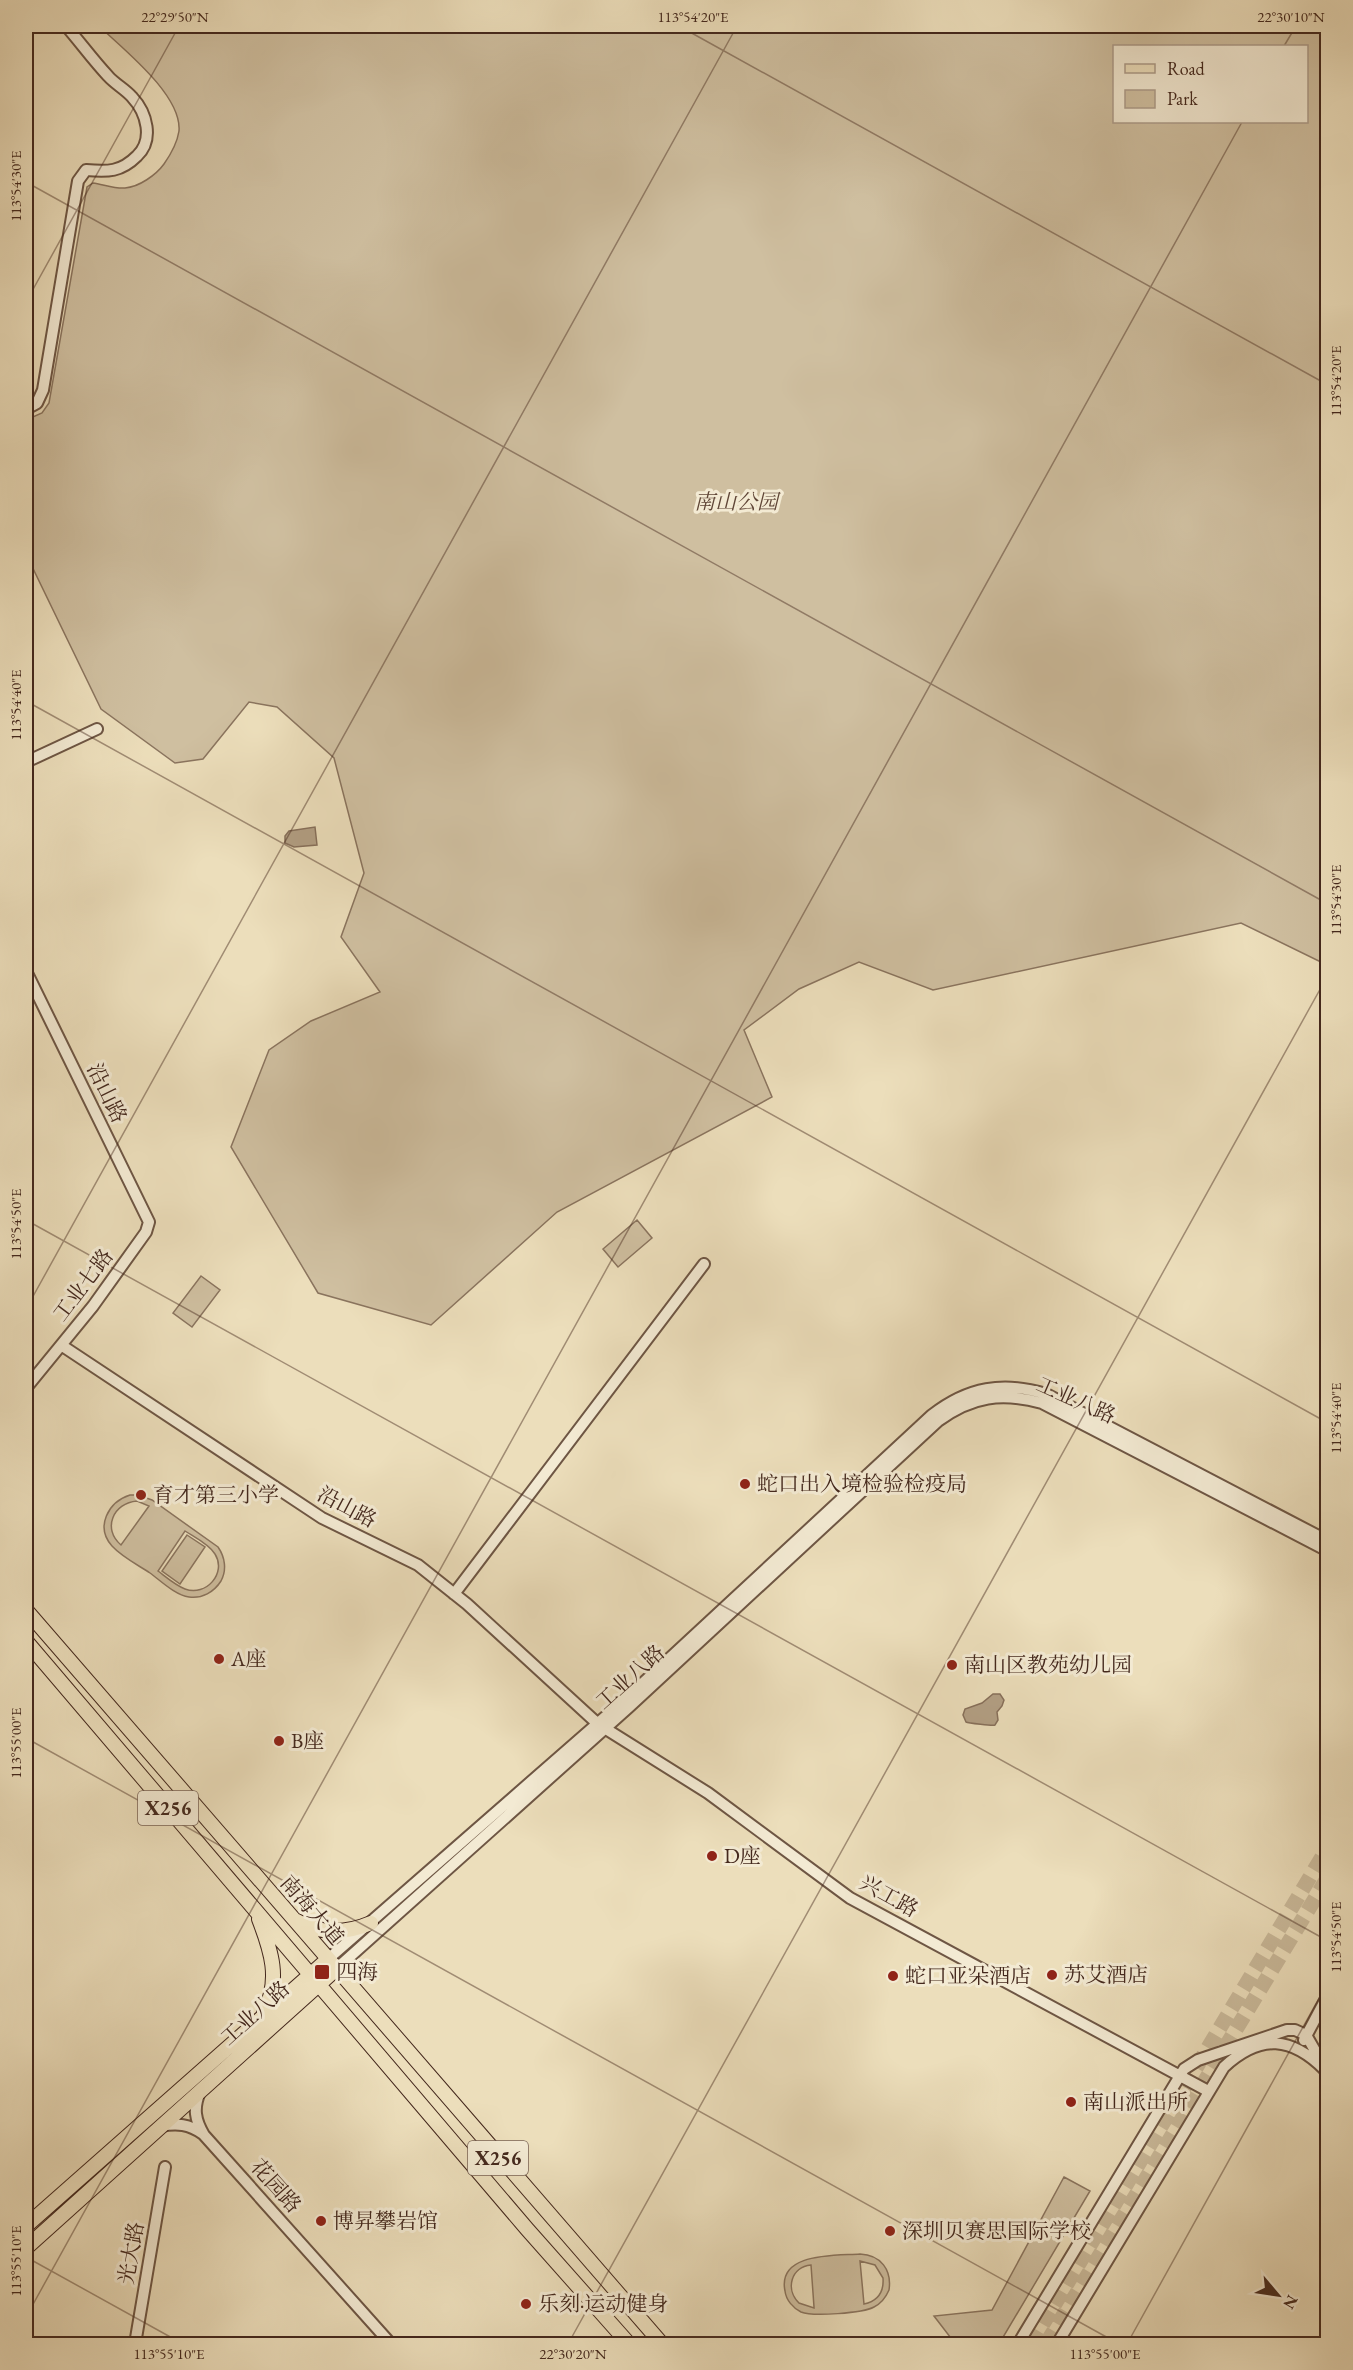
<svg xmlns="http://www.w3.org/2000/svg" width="1353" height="2370" viewBox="0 0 1353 2370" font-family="'EB Garamond','Noto Serif SC',serif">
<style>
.green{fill:#cfbfa0;stroke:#8a745e;stroke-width:1.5;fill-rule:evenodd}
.water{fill:#b3a085;stroke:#87705b;stroke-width:1.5}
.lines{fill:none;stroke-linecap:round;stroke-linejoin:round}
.highway-tunnel{stroke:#caba9b;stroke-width:15;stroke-dasharray:15 8;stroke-linecap:butt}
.minor-casing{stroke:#6e5644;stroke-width:14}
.major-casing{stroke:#44281d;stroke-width:16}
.minor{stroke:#f3ead3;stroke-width:10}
.major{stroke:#ecdebb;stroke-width:14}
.ticks{fill:none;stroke:#44281d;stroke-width:1.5;stroke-opacity:0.45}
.poi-dot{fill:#8f2418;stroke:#f3ead3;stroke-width:2}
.labels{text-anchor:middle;stroke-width:6;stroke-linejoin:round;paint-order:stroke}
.shield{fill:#f3ead3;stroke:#786254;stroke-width:1.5}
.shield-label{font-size:20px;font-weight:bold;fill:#44281d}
.park-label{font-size:21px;font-style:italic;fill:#604637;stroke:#f3ead3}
.street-label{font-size:21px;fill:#44281d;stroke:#f3ead3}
.poi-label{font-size:21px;fill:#44281d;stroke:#f3ead3;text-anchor:start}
.neatline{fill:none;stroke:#44281d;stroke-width:2}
.ticks-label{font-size:15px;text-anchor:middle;fill:#44281d}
</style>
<rect width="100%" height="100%" fill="#ecdebb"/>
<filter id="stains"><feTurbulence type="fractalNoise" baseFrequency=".00333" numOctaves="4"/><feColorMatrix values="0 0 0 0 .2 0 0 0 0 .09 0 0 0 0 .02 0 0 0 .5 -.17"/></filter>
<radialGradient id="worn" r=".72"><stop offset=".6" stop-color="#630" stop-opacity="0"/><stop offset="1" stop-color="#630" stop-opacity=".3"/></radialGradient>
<path class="green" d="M99 26H1327V965L1241 923 933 990 859 962 799 989 744 1030 772 1097 557 1212 431 1325 318 1293 231 1147 269 1050 311 1021 380 992 341 937 364 873 334 758 277 707 249 702 203 759 175 763 101 709 26 554V420L42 413 49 403 87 187 93 183C102 184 115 189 125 188 139 187 156 175 164 164 171 154 177 144 179 131 182 95 123 49 99 26ZM1306 46V122H1114V46Z
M637 1220 652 1238 618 1267 603 1249Z
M201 1276 220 1290 192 1327 173 1313Z
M130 1495H138L152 1500 218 1547C225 1557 227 1570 221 1581 214 1592 202 1599 189 1597 175 1595 161 1581 150 1573 138 1565 122 1557 112 1546 95 1527 108 1502 130 1495ZM137 1501 149 1506 121 1545C102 1529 113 1503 137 1501ZM185 1531C194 1537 209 1544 215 1554 227 1573 206 1597 185 1589 175 1585 166 1577 158 1571Z
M187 1535 205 1547 180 1584 162 1571Z
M1064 2177 1090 2191 999 2344H953L954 2342 934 2316 992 2310Z
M860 2254C881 2255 892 2270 889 2290 886 2297 882 2303 874 2307 863 2313 813 2317 801 2312 793 2308 786 2300 785 2291 777 2252 836 2256 860 2254ZM860 2261 875 2265 883 2278C884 2292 878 2301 864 2304ZM811 2265 814 2307V2308L799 2303C785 2289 791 2267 811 2265Z"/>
<path class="water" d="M315 827 317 845 294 847 285 843V836L289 831Z
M993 1694H1000L1004 1700 1002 1706 997 1712 998 1720 995 1725C993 1726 968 1723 966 1722L963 1715 965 1709 982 1703Z"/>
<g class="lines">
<path class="highway-tunnel" d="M1031 2344 1328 1847
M1046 2344 1328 1877"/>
<g class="minor-casing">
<path id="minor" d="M26 409 37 403 43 390 78 181 86 170C108 172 121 172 137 156 154 140 147 113 132 97 125 89 115 84 108 76 93 60 80 42 66 26
M26 762 97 729
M26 971 149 1222 146 1232 93 1306 26 1388
M61 1345 322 1518 418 1565 467 1604 598 1724 708 1793 850 1898 1208 2091
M454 1594 704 1264
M327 1960 629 1696 932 1415C968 1387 1003 1381 1046 1394L1328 1541
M335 1970 629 1707 938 1421C972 1396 1002 1392 1042 1403L1328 1551
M1306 2035 1321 2061
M1304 2040 1328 1995
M200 2092C193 2108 195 2120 204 2135L391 2344
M161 2126C177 2123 189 2124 203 2134
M135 2344 165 2167
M1018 2344 1184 2069 1198 2060 1287 2030H1295L1306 2035
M1057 2344 1224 2067C1261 2033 1292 2037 1325 2070"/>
</g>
<g class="major-casing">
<path id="major" d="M26 1610 662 2344
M26 1641 527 2229 629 2344
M259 1919C271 1950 281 1980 264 2012
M295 1920C319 1934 345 1934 371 1923
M26 2226 327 1960
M26 2248 335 1970"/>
</g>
<use href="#minor" class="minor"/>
<use href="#major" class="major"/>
</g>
<path class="ticks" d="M679 26 1328 385M1284 46 1296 26M26 182 1328 904M26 302 179 26M26 701 1328 1423M26 1220 1328 1941M26 1309 737 26M26 1738 1119 2344M26 2257 183 2344M26 2317 1242 122M568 2344 1328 975M1127 2344 1328 1982"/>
<g class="poi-dot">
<circle cx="745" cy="1484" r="6"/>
<circle cx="141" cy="1495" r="6"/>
<circle cx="219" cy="1659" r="6"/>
<circle cx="952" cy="1665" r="6"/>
<circle cx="279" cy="1741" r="6"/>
<circle cx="712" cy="1856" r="6"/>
<rect x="314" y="1964" width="16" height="16" rx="3"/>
<circle cx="1052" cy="1975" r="6"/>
<circle cx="893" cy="1976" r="6"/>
<circle cx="1071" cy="2102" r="6"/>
<circle cx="321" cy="2221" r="6"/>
<circle cx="890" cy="2231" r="6"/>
<circle cx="526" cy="2304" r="6"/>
</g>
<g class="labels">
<g class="shield">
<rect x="138" y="1791" width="60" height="34" rx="4.5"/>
<rect x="468" y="2141" width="60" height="34" rx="4.5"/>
</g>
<g class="shield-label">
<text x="168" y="1815">X256</text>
<text x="498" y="2165">X256</text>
</g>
<g class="park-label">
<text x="736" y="509">南山公园</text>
</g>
<g class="street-label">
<text transform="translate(107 1093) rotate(64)" y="7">沿山路</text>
<text transform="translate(83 1285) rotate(-53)" y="7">工业七路</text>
<text transform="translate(1076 1400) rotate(24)" y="7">工业八路</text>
<text transform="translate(347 1507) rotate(28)" y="7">沿山路</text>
<text transform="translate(630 1677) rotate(-42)" y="7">工业八路</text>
<text transform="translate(889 1896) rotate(29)" y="7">兴工路</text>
<text transform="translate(312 1910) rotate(49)" y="7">南海大道</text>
<text transform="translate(255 2013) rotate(-42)" y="7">工业八路</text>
<text transform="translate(276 2186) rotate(48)" y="7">花园路</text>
<text transform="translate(131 2253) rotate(-80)" y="7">光大路</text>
</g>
<g class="poi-label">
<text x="757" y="1491">蛇口出入境检验检疫局</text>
<text x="153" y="1502">育才第三小学</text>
<text x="231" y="1666">A座</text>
<text x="964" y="1672">南山区教苑幼儿园</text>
<text x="291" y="1748">B座</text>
<text x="724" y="1863">D座</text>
<text x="336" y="1979">四海</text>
<text x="1064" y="1982">苏艾酒店</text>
<text x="905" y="1983">蛇口亚朵酒店</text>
<text x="1083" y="2109">南山派出所</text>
<text x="333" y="2228">博昇攀岩馆</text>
<text x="902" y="2238">深圳贝赛思国际学校</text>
<text x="538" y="2311">乐刻·运动健身</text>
</g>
</g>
<rect width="1353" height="2370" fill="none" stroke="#ecdebb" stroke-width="66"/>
<rect x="1113" y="45" width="195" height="78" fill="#f3ead3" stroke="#ad9c8a" stroke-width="1.5"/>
<rect x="1125" y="64" width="30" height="9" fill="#ecdebb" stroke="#ad9c8a" stroke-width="1.5"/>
<text x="1167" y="75" font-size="18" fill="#44281d">Road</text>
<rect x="1125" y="90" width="30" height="18" fill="#cfbfa0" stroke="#ad9c8a" stroke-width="1.5"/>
<text x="1167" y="105" font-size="18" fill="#44281d">Park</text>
<g transform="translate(1278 2295) rotate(119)" stroke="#f3ead3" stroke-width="4.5" paint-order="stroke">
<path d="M0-4.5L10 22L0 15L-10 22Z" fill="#44281d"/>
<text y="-9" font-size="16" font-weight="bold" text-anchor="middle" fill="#44281d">N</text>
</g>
<rect x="33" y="33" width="1287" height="2304" class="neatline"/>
<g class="ticks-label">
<text x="175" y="22">22°29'50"N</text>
<text x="693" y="22">113°54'20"E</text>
<text x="1291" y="22">22°30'10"N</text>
<text transform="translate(16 186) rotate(-90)" y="5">113°54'30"E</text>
<text transform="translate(1336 381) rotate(-90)" y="5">113°54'20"E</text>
<text transform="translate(16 705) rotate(-90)" y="5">113°54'40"E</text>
<text transform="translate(1336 900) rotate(-90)" y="5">113°54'30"E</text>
<text transform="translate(16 1224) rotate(-90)" y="5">113°54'50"E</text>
<text transform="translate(1336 1418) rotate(-90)" y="5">113°54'40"E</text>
<text transform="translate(16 1743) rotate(-90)" y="5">113°55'00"E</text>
<text transform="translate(1336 1937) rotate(-90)" y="5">113°54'50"E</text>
<text transform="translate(16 2261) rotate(-90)" y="5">113°55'10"E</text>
<text x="169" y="2359">113°55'10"E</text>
<text x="573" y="2359">22°30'20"N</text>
<text x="1105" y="2359">113°55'00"E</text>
</g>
<rect width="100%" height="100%" filter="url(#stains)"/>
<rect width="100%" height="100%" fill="url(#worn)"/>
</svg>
